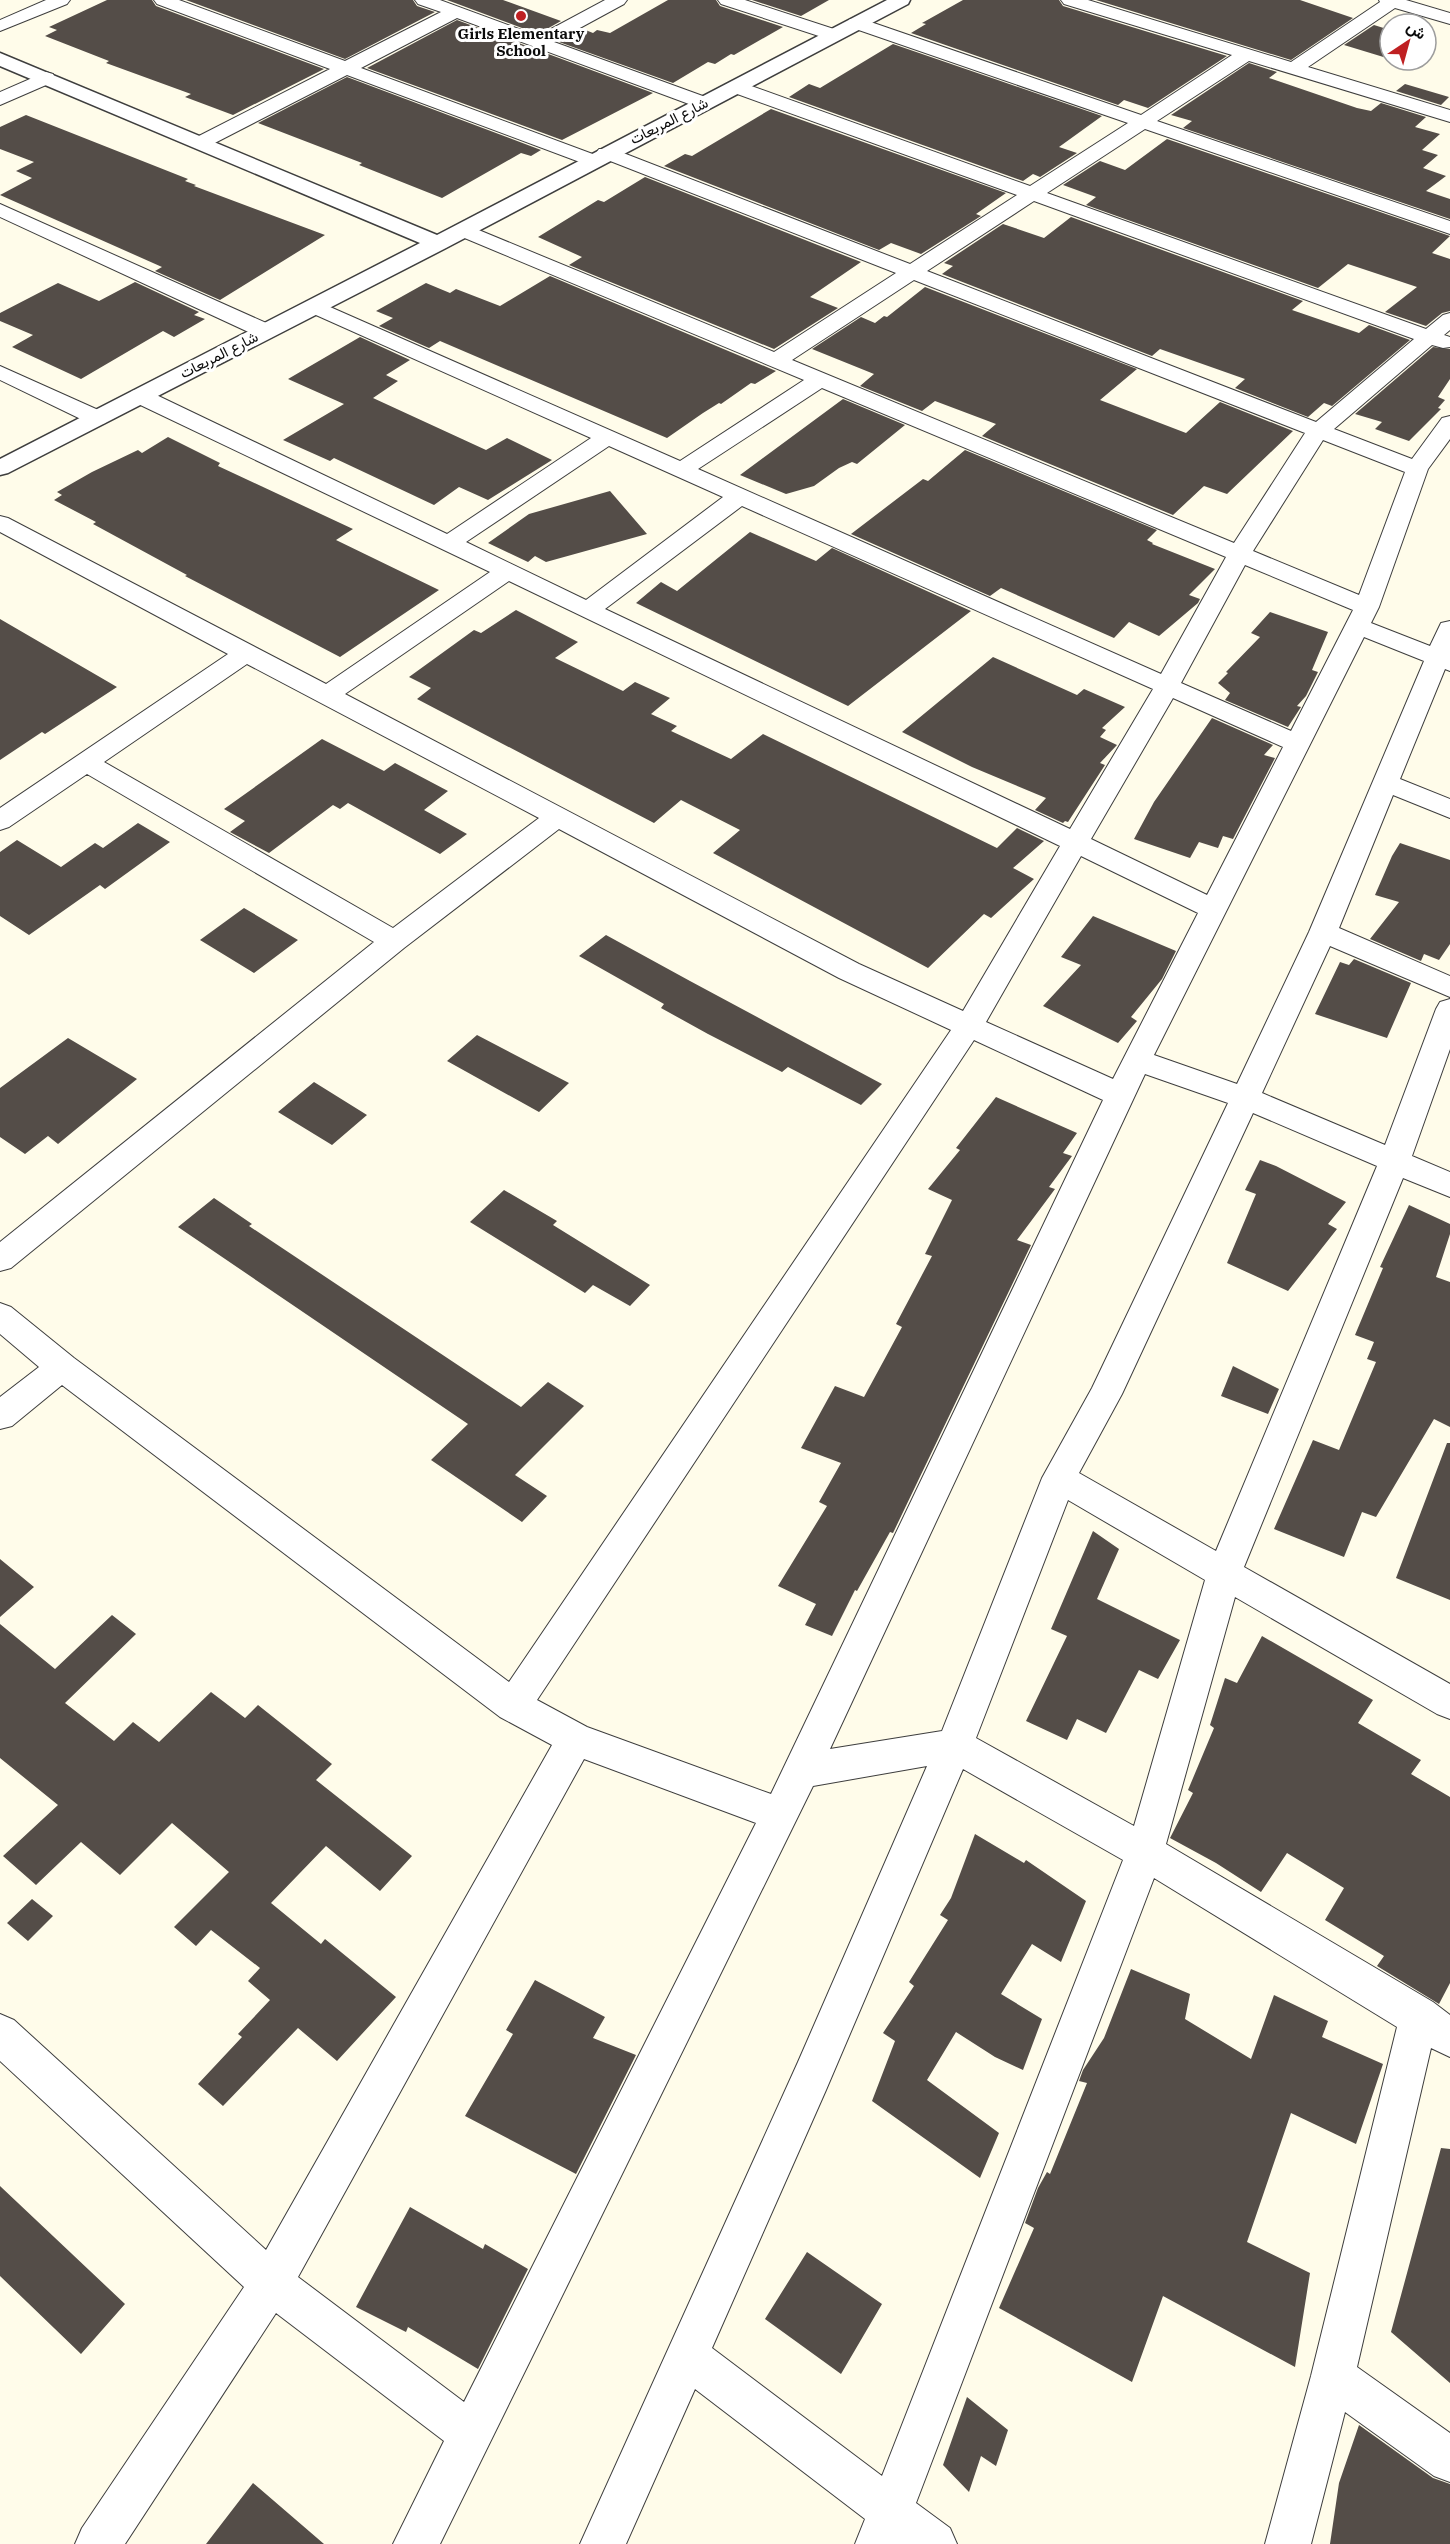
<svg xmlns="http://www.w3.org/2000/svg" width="1450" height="2544" viewBox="0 0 1450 2544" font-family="'IBM Plex Serif',Vazirmatn,serif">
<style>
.building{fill:#544d48}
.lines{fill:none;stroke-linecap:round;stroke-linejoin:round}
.minor-casing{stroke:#3e3e3e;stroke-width:2}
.tertiary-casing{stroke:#3e3e3e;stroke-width:3}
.minor{fill:#fff;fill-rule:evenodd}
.tertiary{fill:#fff;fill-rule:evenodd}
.poi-dot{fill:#bf2022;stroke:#fff;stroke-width:2}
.labels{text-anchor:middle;stroke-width:6;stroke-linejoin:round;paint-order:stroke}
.far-poi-label{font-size:15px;font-weight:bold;fill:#0b0b0b;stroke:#fff}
.far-street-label{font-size:15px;fill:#0b0b0b;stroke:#fff}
</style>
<rect width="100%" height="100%" fill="#fffcea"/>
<path class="building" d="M107 0H152L156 6 324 69 233 115 185 97 191 94 106 63 109 61 45 36 57 30 49 27Z
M186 0H413L417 6 435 12 345 59Z
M447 0H503L561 21 538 34Z
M668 0H716L720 6 783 27 734 55 731 54 715 64 708 62 673 83 559 42 583 29 593 33 597 30 610 33Z
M752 0H829L801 16Z
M963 0H1059L1063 6 1227 56 1148 108 1124 100 1118 105 911 33 926 24 922 23Z
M1096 0H1300L1353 18 1291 60Z
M457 20 653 93 562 140 367 68Z
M1374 25 1390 30V59L1344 45Z
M893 44 1102 116 1059 147 1077 153 1040 177 1033 174 1023 181 789 97 809 84 820 88Z
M1249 63 1277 72 1269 78 1357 108 1371 111 1381 103 1426 117 1415 127 1440 134 1422 150 1438 155 1423 168 1446 176 1426 191 1450 199V219L1183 128 1192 121 1171 115Z
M347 77 541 150 531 156 521 153 442 198 359 165 362 163 258 123Z
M1405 84 1449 97 1441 105 1396 91Z
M771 109 1006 193 976 214 981 216 921 254 891 243 879 250 664 166 685 154 692 156Z
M26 115 188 179 185 181 196 185 194 186 325 235 220 300 155 271 162 267 0 195 32 178 16 171 34 162 0 149V127Z
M1167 139 1450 236 1432 253 1450 259V311L1442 313 1426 326 1385 312 1417 287 1348 264 1318 288 1086 205 1096 197 1063 185 1100 161 1125 170Z
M645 177 861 262 810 297 838 308 774 349 569 265 582 257 538 237 598 200 604 202Z
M1071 217 1303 301 1292 310 1359 333 1369 325 1410 340 1332 406 1324 403 1308 417 1235 388 1245 379 1160 349 1152 356 942 274 953 266 944 263 1003 224 1044 238Z
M550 276 776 371 755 384 751 383 721 404 719 403 703 413 667 438 440 341 429 348 379 326 393 318 376 311 426 283 450 293 456 289 500 306Z
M135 282 199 312 194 315 205 319 174 337 163 331 81 379 12 347 33 335 0 321V313L58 283 99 301Z
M925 287 1137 369 1100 400 1186 433 1220 402 1293 431 1227 494 1204 486 1173 515 982 436 996 424 935 401 922 411 860 386 874 374 812 349 861 317 875 323 884 316 887 317Z
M360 337 410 360 386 375 398 381 373 398 486 450 507 438 552 460 488 500 459 487 434 505 334 458 330 461 283 440 344 404 288 379Z
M1433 347 1450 349V379L1438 397 1445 400 1438 408 1441 409 1409 441 1375 429 1382 422 1355 414Z
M843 399 905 425 857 464 852 462 839 468 814 486 786 494 740 475Z
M168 437 220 463 218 466 353 529 336 540 439 590 340 657 185 576 187 575 93 524 96 522 54 500 62 495 57 492 92 472 138 450 142 453Z
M965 450 1157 530 1147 540 1153 543 1152 544 1215 569 1189 595 1200 599 1198 603 1159 636 1129 622 1114 638 1001 588 990 596 851 534 923 479 928 481Z
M610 491 647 534 546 562 535 556 528 562 488 543 529 514Z
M750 532 816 561 832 548 971 611 848 706 636 603 661 582 677 591Z
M516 610 578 642 555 658 623 691 635 682 670 698 651 714 677 726 671 731 731 759 763 734 997 848 1017 828 1044 841 1013 868 1034 879 991 918 984 914 928 968 713 853 740 830 681 800 654 823 417 699 431 688 409 677 474 630 481 633Z
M1270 612 1328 632 1312 670 1318 672 1306 696 1297 706 1301 707 1288 727 1225 700 1230 693 1218 683 1228 673 1226 672 1260 637 1251 633Z
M0 619 117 687 45 734 42 732 0 760Z
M993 657 1077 695 1084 689 1125 707 1102 728 1106 730 1100 737 1117 745 1100 763 1105 765 1068 822 1065 821 1063 823 1035 810 1046 798 972 767 902 732Z
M1212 718 1273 745 1264 755 1275 758 1233 839 1223 836 1218 848 1199 842 1190 858 1134 839 1154 802Z
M322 739 384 771 395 763 448 791 424 810 467 834 440 854 348 803 340 809 333 805 269 853 230 832 245 821 224 809Z
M138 823 170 842 105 889 100 885 29 935 0 916V852L17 840 61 867 95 843 103 848Z
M1400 843 1450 860V944L1439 960 1424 954 1421 961 1370 939 1399 902 1375 895 1392 856Z
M244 908 298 940 254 973 200 940Z
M1093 916 1176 951 1162 979 1131 1017 1137 1021 1118 1043 1043 1006 1081 965 1061 957Z
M606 935 690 981 882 1084 861 1105 788 1067 782 1072 708 1034 661 1008 664 1004 579 956Z
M1354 959 1411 983 1387 1038 1315 1014 1340 962 1349 965Z
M477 1035 569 1083 539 1112 447 1061Z
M68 1038 137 1079 58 1144 48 1136 25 1154 0 1137V1088Z
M314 1082 367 1115 332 1145 278 1112Z
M996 1097 1077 1133 1063 1153 1072 1156 1049 1187 1055 1189 1017 1240 1031 1245 893 1533 890 1532 857 1591 855 1590 832 1636 805 1625 816 1604 778 1586 827 1506 819 1502 841 1463 801 1448 835 1386 864 1397 902 1327 896 1324 932 1256 925 1254 952 1200 928 1189 960 1150 956 1148Z
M1260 1160 1276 1166 1346 1202 1328 1224 1337 1229 1288 1291 1227 1263 1256 1194 1245 1190Z
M504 1190 557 1221 553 1225 650 1285 630 1306 593 1285 585 1293 470 1222Z
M214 1198 252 1224 249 1226 521 1407 548 1382 584 1406 515 1475 547 1496 522 1522 431 1460 468 1424 178 1227Z
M1409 1205 1450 1224V1234L1436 1277 1450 1282V1427L1434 1419 1376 1517 1362 1512 1344 1557 1274 1529 1313 1440 1339 1450 1376 1362 1367 1359 1374 1342 1355 1335 1383 1268 1380 1267Z
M1233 1366 1279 1389 1268 1414 1221 1396Z
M1447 1443H1450V1600L1396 1578Z
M1093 1531 1119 1549 1097 1599 1180 1640 1158 1679 1139 1670 1106 1733 1077 1719 1067 1740 1026 1721 1067 1636 1051 1629Z
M0 1559 34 1587 0 1617Z
M112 1615 136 1634 65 1703 114 1741 133 1722 159 1742 211 1692 245 1718 258 1705 332 1764 316 1780 412 1856 380 1891 326 1846 271 1903 321 1944 325 1939 396 1997 337 2061 298 2028 223 2106 198 2084 242 2037 238 2034 270 2000 248 1981 260 1968 211 1930 196 1946 174 1927 229 1872 172 1823 120 1875 81 1842 36 1885 3 1856 58 1805 0 1758V1624L55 1669Z
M1262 1636 1373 1700 1358 1723 1421 1760 1411 1774 1450 1797V1983L1439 2004 1377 1966 1384 1956 1325 1920 1344 1888 1287 1853 1261 1892 1216 1863 1170 1838 1193 1793 1188 1790 1214 1728 1210 1725 1225 1678 1237 1683Z
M975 1834 1024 1863 1026 1860 1086 1901 1061 1962 1032 1944 1001 1994 1042 2019 1023 2070 995 2057 956 2032 927 2080 999 2133 980 2178 872 2101 895 2041 883 2033 914 1986 909 1982 948 1920 940 1915 951 1898Z
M32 1899 53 1916 28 1941 7 1923Z
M1131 1969 1190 1994 1185 2019 1251 2059 1274 1995 1328 2021 1322 2037 1383 2064 1356 2144 1291 2113 1247 2242 1310 2273 1295 2367 1163 2296 1132 2382 999 2308 1034 2228 1025 2223 1038 2188 1047 2172 1050 2174 1087 2083 1079 2081 1083 2070 1104 2038Z
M535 1980 605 2017 593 2038 636 2055 576 2174 465 2116 513 2034 506 2030Z
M1441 2148 1450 2149V2383L1391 2332Z
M0 2186 125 2304 81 2354 0 2276Z
M410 2207 483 2249 485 2244 528 2269 478 2369 408 2327 406 2332 356 2307Z
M807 2252 882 2304 841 2374 765 2319Z
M967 2397 1008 2430 996 2466 981 2456 969 2492 943 2465Z
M1359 2425 1433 2478 1450 2484V2544H1330L1339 2483Z
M253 2483 324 2544H206Z"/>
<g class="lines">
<g class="minor-casing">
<path id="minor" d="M46 0H70L67 4 0 31V20Z
M154 0H179L345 61 441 12 418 4 415 0H440L538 36 605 0H627L624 4 554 42 711 99 713 103 711 107H697L457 18 361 68 598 156 596 153 599 149H613L910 264 1017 195 729 91 727 87 729 83H743L1030 186 1128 123 850 27 847 23 850 19H862L1141 115 1232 55 1064 4 1061 0H1088L1291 62 1380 2 1379 0H1406L1450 13V24L1395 8 1308 67 1450 110V122L1249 61 1157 121 1450 221V234L1145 129 1047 193 1426 329 1443 315 1450 313V330L1444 335 1450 337V347L1443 348 1432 345 1334 429 1412 459 1442 418 1450 416V439L1428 469 1379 607 1371 623 1430 646 1441 623 1450 621V671L1445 669 1400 779 1450 799V818L1393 795 1339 928 1450 976V997L1330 946 1262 1093 1385 1145 1436 1009 1440 1002 1450 999V1049L1412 1156 1450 1172V1197L1403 1178 1244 1567 1450 1684V1719L1437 1714 1235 1597 1166 1844 1433 2002 1450 2015V2057L1431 2048 1357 2367 1450 2433V2482L1434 2476 1345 2412 1311 2544H1265L1311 2376 1397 2027 1154 1878 916 2503 950 2528 957 2544H855L865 2519 695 2389 626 2544H580L798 2062 927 1766 813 1786 440 2544H393L444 2441 276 2313 125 2544H75L82 2528 244 2287 0 2061V2014L14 2020 266 2250 552 1745 500 1717 62 1385 12 1426 0 1429V1397L39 1367 0 1334V1303L11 1307 74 1358 509 1682 951 1030 839 978 559 829 404 948 11 1268 0 1271V1242L374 942 87 774 9 827 0 830V808L228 654 0 532V516L8 518 326 684 490 572 132 401 129 396 132 391 140 389 148 391 447 534 591 438 307 311 304 307 307 303 314 301 321 303 680 461 804 380 455 234 452 230 455 226H469L774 352 896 273 600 157 602 160 599 164H585L347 75 207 147H193L190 143 193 139 330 69 157 4ZM1034 201 1414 339 1316 422 927 271ZM914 280 1305 433 1234 543 792 360ZM822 388 1226 557 1161 674 698 469ZM1323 440 1405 472 1359 595 1253 551ZM609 446 723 497 586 600 466 542ZM742 506 1153 689 1070 829 605 609ZM1245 565 1353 610 1291 731 1181 683ZM509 581 1060 846 963 1011 859 964 345 694ZM1364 637 1424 661 1309 932 1237 1084 1154 1055ZM247 664 539 818 393 928 104 762ZM1173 698 1283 747 1207 895 1091 839ZM1081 856 1198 913 1113 1079 986 1022ZM974 1040 1103 1100 771 1794 587 1727 537 1700ZM1145 1074 1228 1103 1092 1388 1042 1478 942 1731 830 1749ZM1253 1113 1377 1166 1216 1551 1079 1473 1122 1394ZM1068 1500 1205 1580 1134 1826 976 1738ZM584 1759 756 1823 464 2402 298 2277ZM963 1769 1123 1860 882 2476 712 2348 826 2090Z
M718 0H745L840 31 843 35 840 39H828L721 4Z
M46 72 53 74 55 78 53 82 0 105V92Z
M0 204 273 326 276 331 273 336 265 337 257 336 0 217Z
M0 366 105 413 108 418 105 423 97 425 89 423 0 380Z"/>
</g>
<g class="tertiary-casing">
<path id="tertiary" d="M887 0H910L908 4 446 248 8 473 0 475V459L420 243 0 66V53L437 235Z"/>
</g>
<use href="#minor" class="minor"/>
<use href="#tertiary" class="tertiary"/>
</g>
<circle class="poi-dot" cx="521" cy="16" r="6"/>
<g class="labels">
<g class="far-poi-label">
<text x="521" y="39">Girls Elementary<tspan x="521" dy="17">School</tspan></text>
</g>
<g class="far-street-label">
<text transform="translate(669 121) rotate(-27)" y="5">شارع المربعات</text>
<text transform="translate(219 355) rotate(-27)" y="5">شارع المربعات</text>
</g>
</g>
<g transform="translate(1408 42) rotate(36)"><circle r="28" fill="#ffffff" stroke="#9d9d9d" stroke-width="1.5"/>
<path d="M0-4.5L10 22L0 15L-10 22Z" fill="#bf2022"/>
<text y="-9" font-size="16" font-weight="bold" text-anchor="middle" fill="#0b0b0b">ش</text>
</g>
</svg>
